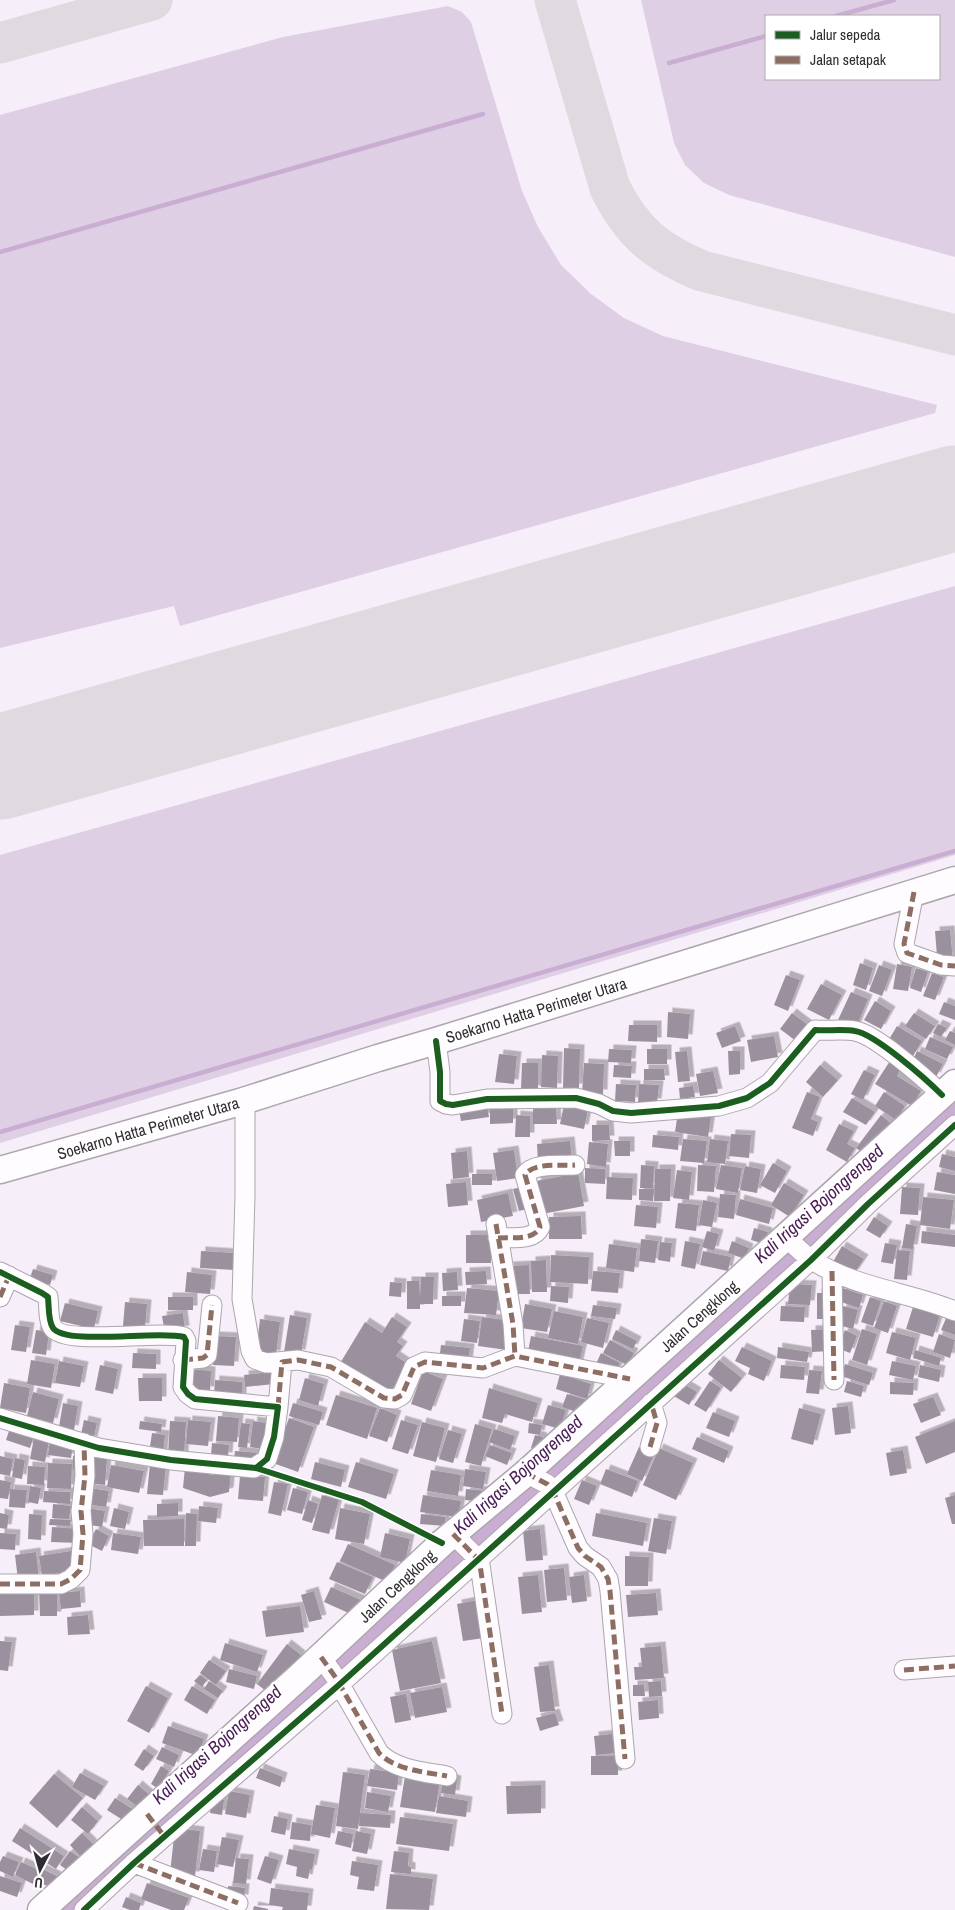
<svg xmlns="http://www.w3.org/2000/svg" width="955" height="1910" viewBox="0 0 955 1910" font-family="'Archivo Narrow',sans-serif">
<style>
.green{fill:#dfcfe4;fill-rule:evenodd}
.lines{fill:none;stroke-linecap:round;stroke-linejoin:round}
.stream{stroke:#caadd2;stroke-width:4.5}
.canal{stroke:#caadd2;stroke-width:16}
.taxiway{stroke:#dfdae0;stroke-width:41}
.runway{stroke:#dfdae0;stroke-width:105}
.building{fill:#9b919e;filter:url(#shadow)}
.minor-casing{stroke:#aca6ad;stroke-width:21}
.secondary-casing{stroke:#aca6ad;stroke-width:29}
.minor{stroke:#fefcfe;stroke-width:19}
.secondary{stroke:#fefcfe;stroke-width:26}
.quiet{stroke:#8d6e63;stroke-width:5;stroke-dasharray:10 5;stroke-linecap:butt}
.cycleway-casing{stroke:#fff;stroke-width:9}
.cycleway{stroke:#1b5e20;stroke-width:6}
.labels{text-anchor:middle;stroke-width:5;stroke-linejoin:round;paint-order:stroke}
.street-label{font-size:16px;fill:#312c32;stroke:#fff}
.water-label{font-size:18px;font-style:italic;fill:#4a1b56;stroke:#fff}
</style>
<defs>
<filter id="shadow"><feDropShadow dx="4.5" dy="-4.5" stdDeviation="0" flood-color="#0004"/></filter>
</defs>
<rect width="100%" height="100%" fill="#f6eef8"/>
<path class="green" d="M641 0H955V257L729 195 704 183 685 165 674 143ZM939 16V79H766V16Z
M448 6 462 12 471 22 522 191 538 227 561 265 591 294 624 318 663 336 937 405 935 413 180 626 174 606 0 648V115L283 37Z
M955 586V855L0 1143V855Z"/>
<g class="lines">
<path class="stream" d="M836 16 894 0
M669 63 766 36
M0 252 483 114
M0 1132 955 851"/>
<path class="canal" d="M63 1910 955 1109"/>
<path class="taxiway" d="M555 0 610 188C632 232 656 252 702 271L955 335
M0 43 152 0"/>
<path class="runway" d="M0 767 955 498"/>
</g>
<path class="building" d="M950 930 953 962 937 956 935 931Z
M860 963 873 968 866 990 853 985Z
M897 964 912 967 908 991 893 989Z
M879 965 892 970 882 996 869 991Z
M916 968 928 972 921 992 910 988Z
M932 973 944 977 935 1000 923 996Z
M786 975 800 980 788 1011 774 1005Z
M821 984 842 995 829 1020 807 1009Z
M851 992 868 999 856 1028 838 1020Z
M875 1001 891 1011 881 1029 864 1020Z
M944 1002 955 1006V1020L939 1014Z
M668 1012 690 1014 688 1039 667 1037Z
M792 1013 808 1025 796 1041 780 1029Z
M914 1013 935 1026 926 1039 905 1026Z
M938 1024 947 1028 941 1037 933 1033Z
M629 1025H657V1042L628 1041Z
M735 1026 741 1041 722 1048 716 1033Z
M897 1026 922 1041 913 1056 888 1041Z
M950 1031 955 1033V1045L945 1040Z
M774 1036 778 1057 751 1062 747 1040Z
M930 1037 953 1047 947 1059 925 1049Z
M564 1048 580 1049 579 1088H563Z
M609 1049 632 1050 631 1063 608 1062Z
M647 1049H667V1064H647Z
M687 1051 690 1081 678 1082 675 1052Z
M728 1051H740V1074L729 1075Z
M917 1051 943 1064 936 1077 911 1064Z
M499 1054 517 1056 514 1084 495 1082Z
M542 1055 558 1056 557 1088 541 1087Z
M890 1061 901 1068 897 1076 921 1091 912 1106 875 1084Z
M522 1063H538V1090L521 1089Z
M584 1063 604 1064 603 1094 582 1093Z
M614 1065 632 1066 631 1078 613 1077Z
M820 1065 838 1080 823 1097 806 1082Z
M644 1069H664L665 1080H644Z
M864 1070 875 1075 863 1100 851 1094Z
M713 1071 718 1093 700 1096 696 1074Z
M616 1084 636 1085 635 1102 615 1101Z
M639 1084 659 1085 657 1103 638 1102Z
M693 1086 695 1097 680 1099 679 1088Z
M807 1092 820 1097 811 1119 818 1122 813 1136 792 1128Z
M884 1092 905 1106 896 1120 875 1106Z
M852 1098 875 1112 866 1125 843 1112Z
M564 1105 588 1110 584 1129 560 1124Z
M487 1106 489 1117 461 1121 459 1110Z
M556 1106 557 1124H533V1107Z
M490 1108H513V1123L490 1124Z
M678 1112 711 1117 708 1137 675 1132Z
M516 1115 530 1116V1137H515Z
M881 1115 893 1125 869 1157 856 1148Z
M839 1124 854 1131 847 1144 855 1148 847 1162 826 1150Z
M592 1125H609L610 1140 592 1141Z
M731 1134 751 1135 749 1158 729 1156Z
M653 1135 679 1137 678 1150 652 1147Z
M683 1139 707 1141 704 1163 680 1161Z
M710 1139 728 1141 725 1164 707 1162Z
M570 1141 572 1160 538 1163 537 1144Z
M614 1141H630V1156H615Z
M589 1142 608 1144 606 1167 587 1164Z
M514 1150 518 1178 497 1181 493 1153Z
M467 1151 469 1177 453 1179 451 1153Z
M942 1154 955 1157V1171L939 1167Z
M773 1163 787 1171 775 1193 760 1185Z
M641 1165 654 1166 653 1188H640Z
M698 1165 716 1166 714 1192 697 1191Z
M721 1165 742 1168 738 1193 716 1189Z
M745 1166 761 1169 757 1193 740 1190Z
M585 1168 605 1169V1184L585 1183Z
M655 1169H671L670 1201H654Z
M677 1170 692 1172 689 1200 673 1198Z
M937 1172 955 1175V1194L934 1190Z
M578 1173 584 1206 542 1214 536 1181Z
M472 1174H492V1185H472Z
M607 1177 633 1178 632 1200 606 1199Z
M466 1182 468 1205 448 1207 446 1184Z
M784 1183 804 1195 790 1217 771 1205Z
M526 1186 531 1208 519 1211 513 1189Z
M902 1187 920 1188 918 1215 900 1214Z
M639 1189H654L653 1201 639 1200Z
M508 1193 513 1216 481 1222 477 1200Z
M720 1194 736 1195 734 1219 718 1217Z
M923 1197 954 1200 950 1229 920 1225Z
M740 1199 773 1208 769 1224 736 1215Z
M703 1200 717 1203 712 1227 699 1225Z
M678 1203 699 1205 696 1231 675 1228Z
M636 1205 658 1207 656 1228 634 1226Z
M581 1216 582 1239H549V1217Z
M874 1217 888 1226 880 1238 866 1230Z
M906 1224 917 1226 913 1249 902 1248Z
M754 1228 768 1232 765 1244 751 1240Z
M707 1231 719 1234 714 1251 702 1247Z
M922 1231 955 1235V1247L921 1243Z
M466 1235H491V1263H466Z
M641 1239 658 1241 655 1263 639 1261Z
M685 1241 700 1244 695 1269 681 1266Z
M732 1241 749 1248 745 1259 728 1253Z
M660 1242 672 1243 670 1262 658 1260Z
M885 1243 897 1245 893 1264 881 1262Z
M609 1244 637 1248 634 1272 606 1268Z
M842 1246 864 1259 854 1274 833 1262Z
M897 1250 910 1251 907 1280 894 1279Z
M201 1251 235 1253 234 1270 200 1268Z
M703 1251 731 1257 728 1271 700 1265Z
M551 1255 589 1257 588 1284 550 1282Z
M546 1260 547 1292H532L531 1261Z
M529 1265 530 1294H510L509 1266Z
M33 1269 53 1275 50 1285 30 1278Z
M486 1271 487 1284 466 1285 465 1272Z
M593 1271 620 1273 618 1293 591 1291Z
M187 1272 212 1275 210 1294 185 1292Z
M457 1272 458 1290 443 1291 442 1273Z
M421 1277H434L433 1304H420V1309H407V1281H419L420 1297Z
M390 1282 402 1283 401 1297 389 1296Z
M790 1284 812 1285 810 1305 788 1304Z
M551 1286 569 1287 568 1303 550 1301Z
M467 1288 499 1291 496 1315 464 1313Z
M843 1288 863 1295 859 1308 838 1301Z
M817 1293H829L830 1319H817Z
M442 1296H461V1306H442Z
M168 1297H193V1310H168Z
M870 1297 881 1301 873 1326 861 1322Z
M884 1301 897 1306 888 1333 874 1328Z
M125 1302 147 1304 145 1328 123 1326Z
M65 1303 98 1311 94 1329 60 1321Z
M525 1304 552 1309 547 1332 521 1328Z
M593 1305 617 1308 615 1319 591 1316Z
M781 1306 805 1307 804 1322 780 1321Z
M843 1306 858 1310 853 1329 838 1325Z
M913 1307 940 1315 933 1337 906 1329Z
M554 1311 583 1317 578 1344 548 1338Z
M183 1313 185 1330 165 1333 162 1316Z
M290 1315 307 1318 301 1354 284 1352Z
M947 1316 955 1319V1335L941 1330Z
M392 1317 407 1327 397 1342 403 1346 396 1356 408 1364 389 1394 339 1365 365 1322 382 1333Z
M482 1317 511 1321 507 1350 478 1346Z
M587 1318 609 1323 603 1348 581 1342Z
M260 1319 280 1322 276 1355 256 1353Z
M464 1319 480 1321 477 1343 461 1341Z
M15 1325 30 1327 26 1352 11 1350Z
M829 1329 830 1351 812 1352 811 1330Z
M862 1329 877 1334 867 1365 852 1360Z
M36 1330 49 1332 46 1355 32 1353Z
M616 1330 637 1341 633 1349 612 1339Z
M845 1330 857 1336 850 1353 837 1348Z
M892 1332 916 1338 910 1360 886 1353Z
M939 1334 955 1340 950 1358 933 1352Z
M215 1336 236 1337 234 1366 213 1365Z
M531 1336 583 1346 578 1368 527 1357Z
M610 1340 634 1353 627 1365 603 1353Z
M441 1345 470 1348 468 1365 439 1361Z
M742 1347 772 1361 764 1381 748 1374 750 1368 735 1361Z
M778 1347 809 1352 807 1362 777 1358Z
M915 1350 941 1358 939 1366 913 1358Z
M133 1353 156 1354V1369L132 1368Z
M601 1353 620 1363 615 1374 596 1364Z
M31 1360 55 1364 51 1388 27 1384Z
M719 1360 742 1378 731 1392 708 1374Z
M59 1361 84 1366 80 1387 55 1383Z
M892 1361 916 1366 913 1380 889 1375Z
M845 1364 873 1373 869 1385 841 1376Z
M100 1365 118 1369 113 1394 95 1390Z
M781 1365 805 1367 804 1380 780 1378Z
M920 1365 941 1370 939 1382 918 1377Z
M191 1369 211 1371 210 1391 189 1389Z
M809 1370 822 1371 819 1394 806 1393Z
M423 1371 443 1379 431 1411 411 1404Z
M273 1372 274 1384 245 1387 244 1375Z
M560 1374 591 1384 587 1399 556 1389Z
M138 1378H162V1401H139Z
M305 1378 324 1384 318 1406 299 1400Z
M215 1380 242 1382V1398L214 1396Z
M710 1381 721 1388 706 1412 694 1405Z
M847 1381 864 1386 861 1397 844 1392Z
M680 1382 697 1392 689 1405 672 1395Z
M890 1382 914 1383 913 1395 890 1394Z
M4 1383 30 1388 26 1413 0 1408Z
M489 1388 538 1403 532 1422 505 1414 502 1423 482 1418Z
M33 1392 59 1399 53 1423 27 1416Z
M567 1394 587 1400 582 1414 562 1407Z
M336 1395 377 1408 367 1439 326 1425Z
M933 1397 941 1415 921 1423 913 1404Z
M63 1403 78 1406 74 1430 59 1427Z
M293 1403 323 1412 319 1425 289 1416Z
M548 1405 566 1410 560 1429 542 1424Z
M848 1406 851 1433 835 1435 832 1408Z
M380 1408 397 1415 387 1442 369 1436Z
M799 1408 821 1414 813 1445 791 1439Z
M713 1412 735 1421 729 1437 706 1428Z
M218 1416 239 1418 237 1442 216 1441Z
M289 1418 314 1427 298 1472 273 1463Z
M84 1420 97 1423 93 1441 80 1439Z
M188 1420 211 1422 208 1446 186 1444Z
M401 1420 418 1425 408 1454 392 1449Z
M140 1421 162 1424 161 1432 139 1429Z
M170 1421 186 1422 184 1456 168 1455Z
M253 1421 266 1423 263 1449 250 1447Z
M955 1421V1452L926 1464 915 1437Z
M422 1422 445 1428 436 1462 413 1456Z
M241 1423 250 1424 247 1448 238 1447Z
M529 1423 542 1425 540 1435 528 1433Z
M475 1424 492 1429 481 1466 465 1462Z
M11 1425 35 1433 30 1448 6 1440Z
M494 1429 515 1436 510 1450 489 1442Z
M448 1430 462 1434 453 1463 439 1459Z
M152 1433 165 1435 163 1454 149 1453Z
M535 1435 543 1437 540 1451 531 1448Z
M697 1437 729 1451 724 1463 692 1449Z
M34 1438 49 1441 45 1462 30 1459Z
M50 1441 73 1445 71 1458 48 1455Z
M212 1443 229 1445 228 1457 211 1455Z
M490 1445 512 1453 507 1465 485 1456Z
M639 1447 655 1453 642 1481 627 1474Z
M659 1448 693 1463 676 1500 643 1485Z
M903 1450 907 1473 890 1476 886 1453Z
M235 1451 260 1453V1461L234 1459Z
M0 1456 13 1459 10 1476 0 1474Z
M73 1456H82V1471L73 1470Z
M90 1457 107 1459 105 1485 88 1483Z
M15 1458 25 1460 22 1479 12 1477Z
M315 1462 345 1470 341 1487 311 1479Z
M356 1462 394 1474 386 1499 348 1487Z
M48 1463 72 1464 71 1489 47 1488Z
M150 1464 166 1466 163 1495 147 1494Z
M111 1465 144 1471 139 1493 107 1487Z
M28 1466 45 1467 44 1485 27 1484Z
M185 1467 212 1475 231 1471 229 1492 210 1497 183 1488Z
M465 1469 486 1472 483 1489 463 1486Z
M606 1469 638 1481 632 1497 600 1484Z
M431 1470 461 1475 458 1496 427 1491Z
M240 1476 265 1477 263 1501 238 1499Z
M0 1480 11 1482 8 1499 0 1498Z
M582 1480 597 1486 589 1505 574 1499Z
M274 1482 288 1484 281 1516 268 1513Z
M30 1486 41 1488 38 1504 28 1502Z
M89 1488 109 1491 106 1507 86 1504Z
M293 1488 308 1492 302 1514 287 1510Z
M10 1489 27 1490 25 1508 9 1507Z
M466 1489 486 1491 484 1502 465 1500Z
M44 1491 70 1492V1504L43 1502Z
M322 1495 339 1500 329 1534 312 1530Z
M423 1495 461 1501 458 1517 420 1512Z
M955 1495V1524H952L945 1498Z
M308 1500 318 1504 312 1523 302 1520Z
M178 1503V1516L157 1517V1504Z
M53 1504 71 1506 69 1519 52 1518Z
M199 1506 218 1508 216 1523 198 1521Z
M87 1508 105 1511 102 1527 84 1524Z
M114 1508 129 1512 125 1529 110 1526Z
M340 1508 370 1514 364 1544 335 1539Z
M0 1513 9 1515 7 1529 0 1528Z
M186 1513 197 1514 196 1546H185Z
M596 1513 647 1523 643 1546 592 1536Z
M29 1514 42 1515 41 1540 28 1539Z
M421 1514 445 1517V1526L420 1524Z
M654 1518 672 1521 666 1554 648 1551Z
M50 1519 71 1520 70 1526 49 1525Z
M184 1519V1546H144L143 1520Z
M52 1527 80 1529 79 1543 51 1542Z
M96 1529 109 1536 102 1551 88 1544Z
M540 1529 543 1560 526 1561 523 1531Z
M0 1533 16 1534 15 1550 0 1549Z
M113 1533 141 1537 138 1554 111 1550Z
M385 1533 410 1539 405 1563 380 1557Z
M348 1544 395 1565 387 1582 340 1561Z
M71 1551 74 1571 42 1576 39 1556Z
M36 1552 39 1577 18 1580 15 1555Z
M625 1556 649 1557 648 1586H625Z
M337 1562 373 1577 365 1594 329 1579Z
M564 1568 567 1600 547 1602 544 1570Z
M538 1575 542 1612 522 1614 518 1577Z
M584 1575 587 1601 572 1603 569 1577Z
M331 1587 361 1600 353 1615 324 1602Z
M39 1590H57V1616H40Z
M34 1591V1615L0 1616V1592Z
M80 1591 81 1607 61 1609 59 1593Z
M314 1591 322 1619 309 1622 301 1595Z
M656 1593 658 1615 628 1617 626 1595Z
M478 1600 484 1638 463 1641 457 1604Z
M300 1606 304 1632 266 1637 262 1611Z
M88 1615 90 1634 68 1635 67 1617Z
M0 1641 12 1642 8 1671 0 1670Z
M432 1641 441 1683 400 1691 392 1650Z
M225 1643 263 1655 257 1672 220 1660Z
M287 1644 301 1655 271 1695 257 1684Z
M661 1646 664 1678 635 1680 634 1667H642L640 1648Z
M209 1660 226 1671 216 1685 200 1673Z
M549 1665 555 1711 540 1712 534 1667Z
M229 1669 257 1676 254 1689 226 1682Z
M200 1675 207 1680 202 1687 194 1681Z
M209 1681 223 1691 218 1698 204 1689Z
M661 1681 662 1696 649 1697 648 1682Z
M633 1685H644L645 1696H633Z
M146 1686 168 1698 149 1733 127 1721Z
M192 1686 215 1700 207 1714 184 1700Z
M442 1687 447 1712 415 1718 410 1693Z
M406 1694 411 1720 395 1723 390 1697Z
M658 1700 659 1718 639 1720 638 1702Z
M555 1713 559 1725 540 1731 536 1718Z
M168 1726 204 1739 198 1756 162 1743Z
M612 1734 615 1753 596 1755 594 1736Z
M162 1747 179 1755 174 1767 156 1759Z
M144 1749 154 1756 143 1771 134 1765Z
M591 1756H618V1775H591Z
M161 1766 169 1771 159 1789 151 1784Z
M260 1768 283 1777 280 1787 256 1778Z
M370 1769 399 1773 397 1790 367 1786Z
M343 1772 365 1775 360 1813 391 1815 390 1828 359 1826 360 1815 358 1829 336 1826Z
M80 1773 104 1786 95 1800 72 1787Z
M54 1774 83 1798 57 1828 29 1803Z
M405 1776 440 1781 435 1812 400 1807Z
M443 1777 457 1780 455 1795 441 1793Z
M138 1785 151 1796 141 1809 127 1799Z
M541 1785V1813L507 1814 506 1786Z
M229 1791 250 1795 246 1818 225 1814Z
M367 1792 391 1796 388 1812 365 1808Z
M439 1796 468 1801 466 1817 436 1813Z
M115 1798 134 1810 126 1822 107 1810Z
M212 1798 224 1800 222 1815 210 1813Z
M316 1805 335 1808 330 1838 311 1834Z
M82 1807 98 1821 88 1834 71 1820Z
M274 1816 288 1819 285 1835 271 1832Z
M400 1817 453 1824 449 1851 396 1844Z
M292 1822 311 1825 310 1841 290 1839Z
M20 1828 64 1856 56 1869 12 1841Z
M175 1828 200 1831 195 1876 170 1873Z
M338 1831 353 1834 351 1848 335 1844Z
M356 1831 371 1834 367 1854 352 1851Z
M82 1833 93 1844 80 1856 70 1845Z
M222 1837 239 1840 233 1867 217 1864Z
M203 1849 217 1851 214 1872 199 1870Z
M289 1849 315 1854 312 1870 310 1869 308 1879 296 1876 297 1867 286 1864Z
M70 1851 80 1858 70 1872 60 1865Z
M394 1851 409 1853 408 1866 411 1867V1874L391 1872Z
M3 1856 19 1862 13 1877 0 1871V1862Z
M265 1856 279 1860 271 1884 257 1879Z
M236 1858 249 1859 246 1884 233 1883Z
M352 1861 378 1865 374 1891 357 1889 359 1877 350 1875Z
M21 1862 39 1870 33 1884 15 1875Z
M42 1869 57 1876 52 1888 36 1881Z
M390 1874 433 1879 429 1910 386 1909Z
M0 1876 22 1883 17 1897 0 1891Z
M147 1883 189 1898 184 1910H171L141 1899Z
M228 1886 245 1888 244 1899 227 1898Z
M271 1888 309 1893 307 1910H282L283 1907 269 1905Z
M126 1897 141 1903 139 1910H130L122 1907Z
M254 1906 268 1909V1910H253Z"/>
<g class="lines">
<g class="minor-casing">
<path id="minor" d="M914 892 904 944 907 953 941 965 955 966
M436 1041 440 1072V1101L446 1104 453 1105 487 1099 576 1098 599 1104 613 1111 631 1113 719 1106 747 1098 770 1083 815 1030C827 1031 844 1029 855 1031 875 1034 926 1079 942 1095
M245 1101V1196L242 1299 251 1351 255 1359 266 1363 298 1360 331 1367 384 1398 395 1399 402 1395 414 1367 425 1362 483 1368 515 1356 630 1379
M496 1224 513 1324 515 1356
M786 1237C794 1245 803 1254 812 1260 855 1288 909 1292 955 1311
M498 1238C512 1237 534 1241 540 1227L525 1175C533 1162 561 1166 575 1165
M832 1271 834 1380
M0 1272 42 1293 48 1297C49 1306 48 1321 53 1328 66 1346 159 1330 184 1337L186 1341 183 1387 188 1394 195 1399 278 1407 274 1437 267 1459 254 1468 171 1460 99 1448 0 1418
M0 1297 9 1276
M183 1360 203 1358 207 1355 212 1305
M278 1407 282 1362
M650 1447 657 1423 651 1403
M526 1473 547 1484 553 1491 578 1548 585 1556 601 1567 608 1579 610 1591 625 1759
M453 1534 478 1559 480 1565 502 1714
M0 1584H61L71 1579 80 1570 83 1534 81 1511 85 1476 84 1443
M321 1657 336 1678 379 1753C395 1770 425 1772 447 1776
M904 1670 955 1666
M134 1863 238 1903
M84 1910 134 1863 340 1684 811 1260 868 1204 955 1125"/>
</g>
<g class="secondary-casing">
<path id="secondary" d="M0 1170 240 1102 378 1058 436 1041 955 880
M41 1910 299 1677 442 1543 526 1473 955 1083"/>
</g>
<use href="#minor" class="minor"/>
<use href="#secondary" class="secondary"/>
<path class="quiet" d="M914 892 904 944 907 953 941 965 955 966
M496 1224 513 1324 515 1356
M498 1238C512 1237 534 1241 540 1227L525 1175C533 1162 561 1166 575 1165
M832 1271 834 1380
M0 1297 9 1276
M183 1360 203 1358 207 1355 212 1305
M278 1407 282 1362 298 1360 331 1367 384 1398 395 1399 402 1395 414 1367 425 1362 483 1368 515 1356 630 1379
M650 1447 657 1423 651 1403
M526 1473 547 1484 553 1491 578 1548 585 1556 601 1567 608 1579 610 1591 625 1759
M453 1534 478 1559 480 1565 502 1714
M0 1584H61L71 1579 80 1570 83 1534 81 1511 85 1476 84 1443
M321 1657 336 1678 379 1753C395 1770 425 1772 447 1776
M904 1670 955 1666
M147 1814 164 1836
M134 1863 238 1903"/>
<g class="cycleway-casing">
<path id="cycleway" d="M436 1041 440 1072V1101L446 1104 453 1105 487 1099 576 1098 599 1104 613 1111 631 1113 719 1106 747 1098 770 1083 815 1030C827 1031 844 1029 855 1031 875 1034 926 1079 942 1095
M0 1272 42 1293 48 1297C49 1306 48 1321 53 1328 66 1346 159 1330 184 1337L186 1341 183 1387 188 1394 195 1399 278 1407 274 1437 267 1459 256 1468
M0 1418 99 1448 171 1460 256 1468 362 1502 442 1543
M84 1910 134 1863 340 1684 811 1260 868 1204 955 1125"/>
</g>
<use href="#cycleway" class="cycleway"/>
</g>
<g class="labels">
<g class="street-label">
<text transform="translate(536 1010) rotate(-17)" y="6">Soekarno Hatta Perimeter Utara</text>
<text transform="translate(148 1128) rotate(-16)" y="6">Soekarno Hatta Perimeter Utara</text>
<text transform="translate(699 1316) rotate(-42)" y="6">Jalan Cengklong</text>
<text transform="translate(397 1586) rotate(-43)" y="6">Jalan Cengklong</text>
</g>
<g class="water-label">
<text transform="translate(819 1204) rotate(-42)" y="6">Kali Irigasi Bojongrenged</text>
<text transform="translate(518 1475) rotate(-42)" y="6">Kali Irigasi Bojongrenged</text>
<text transform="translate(217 1745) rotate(-42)" y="6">Kali Irigasi Bojongrenged</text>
</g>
</g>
<rect x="765" y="15" width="175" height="65" fill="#ffffff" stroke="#adabad"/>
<rect x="775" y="31" width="25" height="8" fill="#1b5e20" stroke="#adabad"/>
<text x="810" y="40" font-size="15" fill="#312c32">Jalur sepeda</text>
<rect x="775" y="56" width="25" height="8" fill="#8d6e63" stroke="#adabad"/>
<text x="810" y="65" font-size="15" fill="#312c32">Jalan setapak</text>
<g transform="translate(40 1870) rotate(186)" stroke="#ffffff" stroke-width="4" paint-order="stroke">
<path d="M0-4L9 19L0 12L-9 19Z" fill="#312c32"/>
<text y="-8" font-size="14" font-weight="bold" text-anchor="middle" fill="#312c32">U</text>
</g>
</svg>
